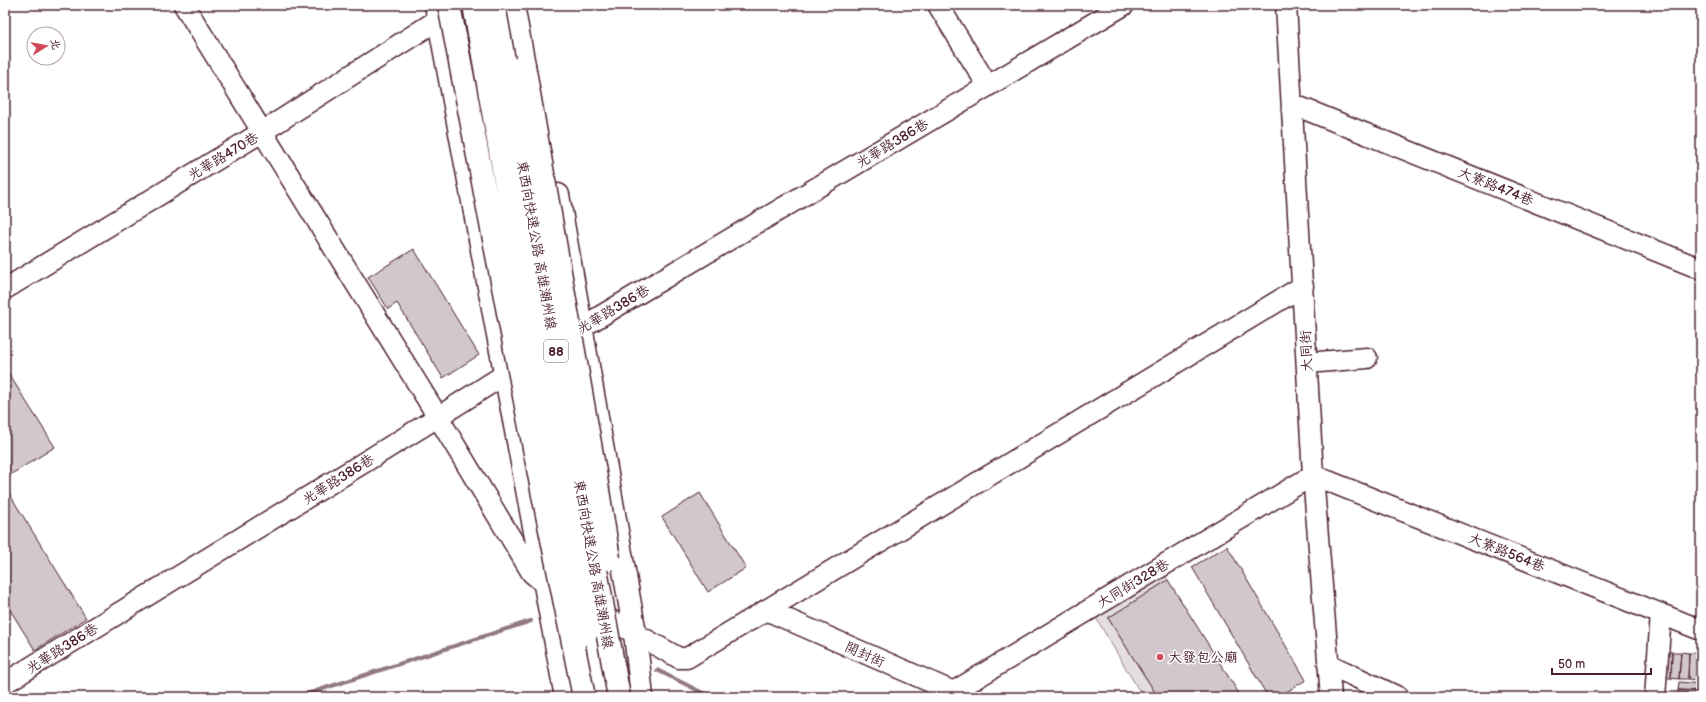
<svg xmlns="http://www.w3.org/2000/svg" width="1706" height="702" viewBox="0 0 1706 702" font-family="'Balsamiq Sans','LXGW WenKai TC',sans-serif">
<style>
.green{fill:#e5dee0;stroke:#987e86}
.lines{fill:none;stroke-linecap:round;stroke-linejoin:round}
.stream{stroke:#91787e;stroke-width:4}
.building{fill:#d2c7cb;stroke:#4a1f2b}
.minor-casing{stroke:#4a1f2b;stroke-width:23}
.major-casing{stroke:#4a1f2b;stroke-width:25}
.highway-casing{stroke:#4a1f2b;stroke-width:25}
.minor{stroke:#fff;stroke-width:20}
.major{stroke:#fff;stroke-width:22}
.highway{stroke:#fff;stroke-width:22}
.highway-bridge-casing{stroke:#4a1f2b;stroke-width:25;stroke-linecap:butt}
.highway-bridge{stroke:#fff;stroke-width:22}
.poi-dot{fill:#d1495b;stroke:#fff;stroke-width:1.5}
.labels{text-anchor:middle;stroke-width:3;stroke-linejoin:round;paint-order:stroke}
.shield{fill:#fff;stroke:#80626b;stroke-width:1}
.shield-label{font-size:13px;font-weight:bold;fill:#4a1f2b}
.street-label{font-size:14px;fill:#4a1f2b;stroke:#fff}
.poi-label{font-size:14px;fill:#4a1f2b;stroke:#fff;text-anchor:start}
</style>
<rect width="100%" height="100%" fill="#fff"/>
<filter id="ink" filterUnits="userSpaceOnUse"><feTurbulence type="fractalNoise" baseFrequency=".025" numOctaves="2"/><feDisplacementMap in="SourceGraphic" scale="8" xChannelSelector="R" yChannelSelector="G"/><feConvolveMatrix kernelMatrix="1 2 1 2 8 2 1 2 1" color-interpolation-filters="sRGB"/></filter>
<g filter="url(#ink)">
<path class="green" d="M1165 575 1168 580 1108 618 1158 697H1143L1096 618Z"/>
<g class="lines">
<path class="stream" d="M657 670 711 697
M298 697 531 621"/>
</g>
<path class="building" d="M414 249 479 355 443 378 397 303 388 309 368 277Z
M5 368 55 447 5 478Z
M5 487 86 618 35 650 5 602Z
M700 493 746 568 708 592 662 517Z
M1227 546 1306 680 1278 697H1268L1192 567Z
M1168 580 1238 692 1230 697H1158L1108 618Z
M1664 651 1672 652 1671 678H1662Z
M1672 652H1681L1679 679 1671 678Z
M1681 652 1689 653 1688 679H1679Z
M1689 653H1698L1696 680 1688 679Z
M1698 653H1701V680H1696Z
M1679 682 1701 684V691L1678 690Z
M1678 690 1701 691V697H1678Z"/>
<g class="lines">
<g class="minor-casing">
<path id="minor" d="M184 5 438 417 532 573 546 585 552 589
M938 5 988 86
M1286 5 1313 475 1331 697
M1292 104 1701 269
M5 289 262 132 439 19
M567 336 1124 5
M1307 363 1367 358
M593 610 679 658H687L1303 286
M766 610 965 697
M1328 664 1398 697
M5 683 438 417 518 366
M953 692 1313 475 1701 630
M1655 697 1661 614"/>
</g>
<g class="major-casing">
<path id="major" d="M436 5 566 697
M558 195 635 633 642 697"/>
</g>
<g class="highway-casing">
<path id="highway" d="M513 5 524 65"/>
</g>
<use href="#minor" class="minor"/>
<use href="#major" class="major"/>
<use href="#highway" class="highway"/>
<g class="highway-bridge-casing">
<path id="highway-bridge" d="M449 5 543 495 584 697
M474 5 586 634
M494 5 619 697
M524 65 596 478 609 559"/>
</g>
<use href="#highway-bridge" class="highway-bridge"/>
</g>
</g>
<circle class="poi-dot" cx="1160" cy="657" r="4"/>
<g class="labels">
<rect class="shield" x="544" y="340" width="24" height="22" rx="3"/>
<g class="shield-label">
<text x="556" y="356">88</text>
</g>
<g class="street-label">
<text transform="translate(892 143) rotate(-31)" y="5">光華路386巷</text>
<text transform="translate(223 156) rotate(-31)" y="5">光華路470巷</text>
<text transform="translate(1496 186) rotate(22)" y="5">大寮路474巷</text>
<text transform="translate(537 245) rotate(80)" y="5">東西向快速公路 高雄潮州線</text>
<text transform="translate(613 309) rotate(-31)" y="5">光華路386巷</text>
<text transform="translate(1306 351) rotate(-93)" y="5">大同街</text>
<text transform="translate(338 479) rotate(-32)" y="5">光華路386巷</text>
<text transform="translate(1507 552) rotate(22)" y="5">大寮路564巷</text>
<text transform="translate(594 564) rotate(80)" y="5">東西向快速公路 高雄潮州線</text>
<text transform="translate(1133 583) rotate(-31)" y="5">大同街328巷</text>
<text transform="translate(62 648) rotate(-32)" y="5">光華路386巷</text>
<text transform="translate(865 654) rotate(24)" y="5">開封街</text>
</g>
<g class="poi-label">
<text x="1168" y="662">大發包公廟</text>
</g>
</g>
<rect width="1706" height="702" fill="none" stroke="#fff" stroke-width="20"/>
<rect x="10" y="10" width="1686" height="682" fill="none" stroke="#4a1f2b" stroke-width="1.5" filter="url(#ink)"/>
<g transform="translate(46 46) rotate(79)"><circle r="19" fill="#ffffff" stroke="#b7a5aa"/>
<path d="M0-3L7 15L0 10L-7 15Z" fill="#d1495b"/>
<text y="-6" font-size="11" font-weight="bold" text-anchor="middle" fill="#4a1f2b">北</text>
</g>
<path d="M1552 668v6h99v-6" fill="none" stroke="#4a1f2b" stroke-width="2"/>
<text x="1558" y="668" font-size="12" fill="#4a1f2b" stroke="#ffffff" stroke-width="3" paint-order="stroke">50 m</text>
</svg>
